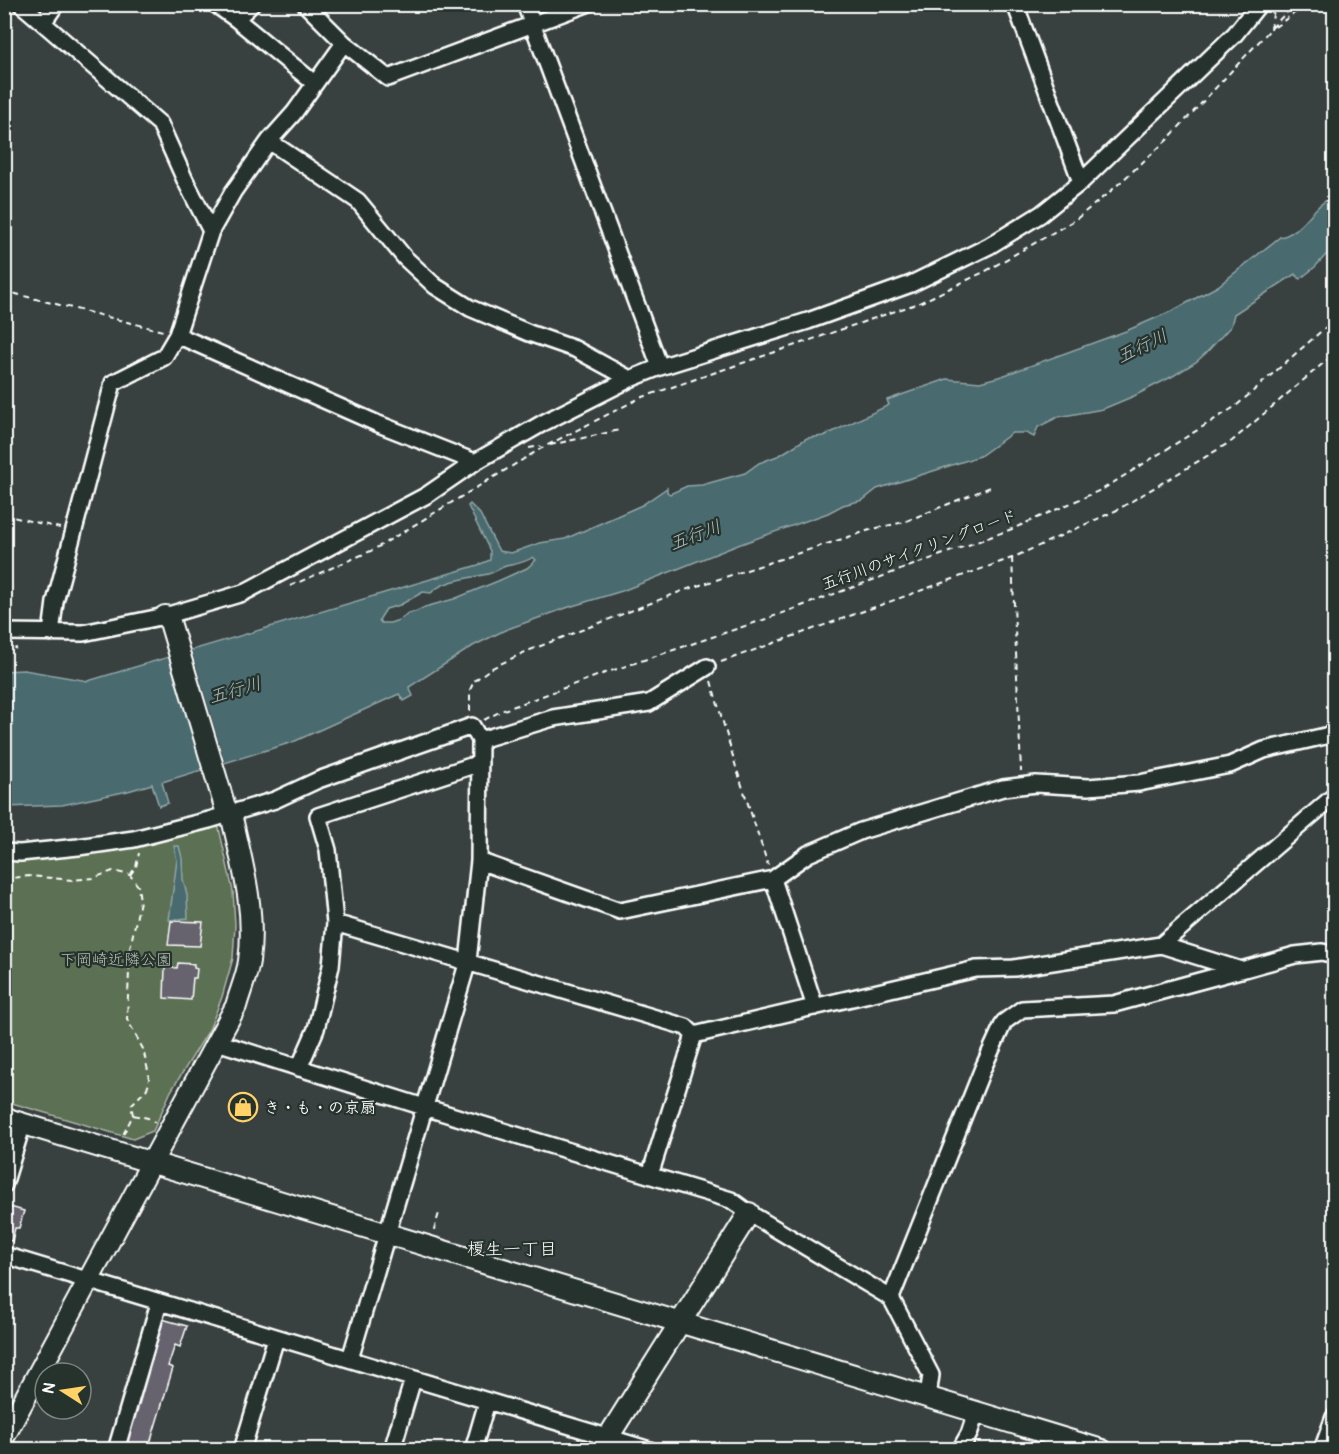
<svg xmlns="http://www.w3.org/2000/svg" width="1339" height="1454" viewBox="0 0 1339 1454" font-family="Pangolin,'Klee One',sans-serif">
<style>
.green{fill:#5b6f53;stroke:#adb7a9;stroke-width:1.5}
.water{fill:#486a6e;stroke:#91a6a8;stroke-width:1.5;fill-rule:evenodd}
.pier{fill:#394140}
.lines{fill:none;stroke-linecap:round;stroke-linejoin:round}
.stream{stroke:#91a6a8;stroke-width:4.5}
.building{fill:#66636e;stroke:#fff;stroke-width:1.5}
.minor-casing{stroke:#fff;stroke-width:20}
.tertiary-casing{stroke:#fff;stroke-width:24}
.path{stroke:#fff;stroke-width:2;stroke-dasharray:6 4.5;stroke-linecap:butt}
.minor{stroke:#26332d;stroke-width:15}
.tertiary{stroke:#26332d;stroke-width:20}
.labels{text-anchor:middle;stroke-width:4.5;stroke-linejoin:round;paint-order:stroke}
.street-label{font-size:16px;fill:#fff;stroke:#26332d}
.park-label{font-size:16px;fill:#b5beb2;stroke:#26332d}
.poi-label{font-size:16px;font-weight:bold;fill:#fff;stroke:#26332d;text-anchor:start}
.water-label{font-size:18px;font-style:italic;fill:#adbcbe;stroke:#26332d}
.neighbourhood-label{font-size:18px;fill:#fff;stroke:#26332d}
</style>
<rect width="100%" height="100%" fill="#394140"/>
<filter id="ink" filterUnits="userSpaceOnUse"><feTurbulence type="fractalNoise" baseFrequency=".0167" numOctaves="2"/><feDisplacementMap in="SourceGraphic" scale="12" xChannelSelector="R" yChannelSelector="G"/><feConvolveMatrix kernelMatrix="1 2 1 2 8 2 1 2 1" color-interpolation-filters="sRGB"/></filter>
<g filter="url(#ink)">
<path class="green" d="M208 825 219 828 233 891 235 925 233 958 222 997 209 1030 171 1091 153 1131 133 1139 5 1101V857Z"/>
<path class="water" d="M1334 196V246L1315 267 1300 279 1295 274 1234 314 1231 326 1206 353 1196 362 1173 376 1134 396 1103 409 1058 417 1038 427 1034 437 1026 433H1012L980 456 877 489 863 500 843 505 828 513 738 545 622 591 569 607 505 630 473 646 409 687 413 696 404 701 399 694 293 742 162 782 168 803 159 806 152 784 128 791 62 805 5 807 4 671 24 670 88 681 478 565 490 560V551L468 506 470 504 480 514 499 551 511 553 540 543 565 539 642 505 667 488V492L670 494 687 486 702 485 745 473 759 463 780 455 807 438 824 436 889 405 887 400 947 379 980 382 1002 376 1126 331 1174 310 1218 286 1280 237C1297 234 1307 217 1318 207 1322 202 1329 199 1334 196ZM533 557 536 560 527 568 498 581 454 599 425 607 415 612 408 613 399 620 390 623H381L379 620 386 609 400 605 423 592 431 593C443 580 471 578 488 574 495 572 500 568 506 566 515 564 525 563 533 557Z
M174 846H179L182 858 183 879 187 895 188 918 169 920 177 860Z"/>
<path class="pier" d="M191 648 226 766 202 773 168 655Z"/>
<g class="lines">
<path class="stream" d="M4 1042 9 1047"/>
</g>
<path class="building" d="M171 921 203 922 200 946 168 945Z
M178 963 194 964V968L197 969 196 978H193L191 1000 164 998 165 967 177 968Z
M7 1206 24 1211 19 1228H15L12 1241 4 1239V1215Z
M162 1319 187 1326 180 1347 175 1345 168 1366 173 1368 148 1450H122Z"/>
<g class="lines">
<g class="minor-casing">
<path id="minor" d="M21 4 160 124 185 180 211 231
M215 4 236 19 314 83
M305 4 344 43 388 78 587 4
M525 4 660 367
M1015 4 1081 182
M236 19 252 4
M43 23 56 4
M269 141 358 201 405 258 435 286 470 308 529 333 575 349 630 379
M177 335 376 423 475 462
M4 632 83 633 165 616 243 593 427 495 475 462 543 423 630 379 660 367 808 321 911 284 989 246 1041 214 1081 182 1235 34 1259 4
M51 633 55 602 113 383 164 357 177 335 211 231 233 192 269 141 294 113 344 43
M480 740 553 718 649 703 707 667
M4 852 20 853 78 847 134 839 209 820 275 800 318 780 472 726 480 740 479 861 468 961 350 1359
M479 861 620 911 773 879 815 1007
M773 879 808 854 861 831 1003 788 1036 784 1088 787 1139 783 1230 765 1264 750 1334 734
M335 923 686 1027 694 1035
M1161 945 1334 796
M694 1035 976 969 1014 968 1161 945 1241 970 1295 955 1322 952 1334 955
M217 1042 424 1107 731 1200 749 1213 891 1298 931 1375 928 1396
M299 1068 316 1029 331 966 335 923 328 850 318 816 480 763
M650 1175 694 1035
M4 1185 23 1123
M4 1255 650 1450
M891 1298 983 1068 1004 1022 1022 1009 1114 1004 1240 970
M116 1450 159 1303
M242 1450 276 1338
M392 1450 413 1379
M473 1450 487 1402
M960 1450 969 1434 977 1410
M1322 1450 1334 1417"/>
</g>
<g class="tertiary-casing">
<path id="tertiary" d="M4 1118 1102 1450
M4 1437 236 1006C240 991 247 976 249 961 256 911 242 862 231 814L225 807 170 622 165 616
M600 1450 749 1213"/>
</g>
<path class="path" d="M1275 27 1307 4
M1271 29 1273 14 1280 4
M4 291 163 331
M550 445 620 430
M529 448 541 446
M4 515 60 528
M1012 558 1021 771
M290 586 373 550 542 448 640 398 919 303 984 272 1075 220 1112 190 1167 140 1281 18 1296 4
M4 650 17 648
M721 662 1012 558 1117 510 1232 441 1334 354
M711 681 736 767 768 865
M470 711V690L474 681 490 669 525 652 682 591 873 529 904 522 993 486
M484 720 501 711 605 673 766 619 1012 529 1103 489 1236 406 1334 320
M130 875 136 867 139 853
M4 879 29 876 73 880 93 878 113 871 130 875 138 886 140 901 130 948 127 1019 143 1049 149 1075V1084L146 1090 131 1105 133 1115 122 1137
M133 1115 148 1118 156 1123
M434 1230 439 1213"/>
<use href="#minor" class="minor"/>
<use href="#tertiary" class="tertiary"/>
</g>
</g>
<defs>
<g id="shop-ring" transform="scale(1.5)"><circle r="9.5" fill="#26332d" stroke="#ffd166" stroke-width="1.5"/><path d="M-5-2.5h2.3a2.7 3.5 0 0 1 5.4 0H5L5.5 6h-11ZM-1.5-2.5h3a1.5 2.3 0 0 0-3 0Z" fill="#ffd166"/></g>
</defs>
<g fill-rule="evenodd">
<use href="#shop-ring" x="243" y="1107"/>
</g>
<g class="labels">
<g class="street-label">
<text transform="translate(919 549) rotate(-20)" y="6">五行川のサイクリングロード</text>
</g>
<g class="park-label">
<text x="116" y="965">下岡崎近隣公園</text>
</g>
<g class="poi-label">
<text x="264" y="1113">き・も・の京扇</text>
</g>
<g class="water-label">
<text transform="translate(1142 346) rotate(-26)" y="6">五行川</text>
<text transform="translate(695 535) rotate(-21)" y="6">五行川</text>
<text transform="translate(235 690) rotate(-16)" y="6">五行川</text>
</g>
<g class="neighbourhood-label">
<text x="512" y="1255">榎生一丁目</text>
</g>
</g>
<rect width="1339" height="1454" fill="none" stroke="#26332d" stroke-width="24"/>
<rect x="12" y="12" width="1315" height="1430" fill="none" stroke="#fff" stroke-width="2" filter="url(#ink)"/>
<g transform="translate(63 1391) rotate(282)"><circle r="28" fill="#26332d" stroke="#7d8581" stroke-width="1.5"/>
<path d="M0-4.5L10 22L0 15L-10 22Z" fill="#ffd166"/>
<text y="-9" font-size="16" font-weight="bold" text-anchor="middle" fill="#ffffff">N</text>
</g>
</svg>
